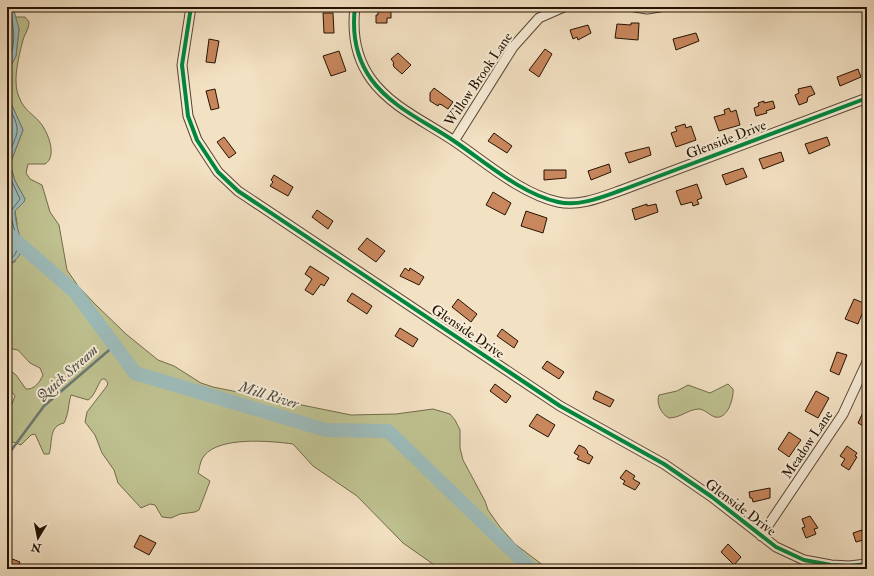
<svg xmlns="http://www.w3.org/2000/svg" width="874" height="576" viewBox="0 0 874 576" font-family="'IM FELL Double Pica',serif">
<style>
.green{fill:#bfc291;stroke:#726a4a}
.water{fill:#9dbcbb;stroke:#6d7871}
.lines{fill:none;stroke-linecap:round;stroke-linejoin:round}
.shore{stroke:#60685e;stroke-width:1}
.stream{stroke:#6d7871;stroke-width:2.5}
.river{stroke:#9dbcbb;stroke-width:14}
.building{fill:#c9875d;stroke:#241302}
.street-casing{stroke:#584632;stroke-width:11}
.street{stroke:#f7ecd8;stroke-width:9}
.cycleway-casing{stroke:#f7ecd8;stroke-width:6}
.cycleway{stroke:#00873e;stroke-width:4}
.labels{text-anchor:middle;stroke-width:4;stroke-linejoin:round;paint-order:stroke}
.street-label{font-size:14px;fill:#241302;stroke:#f7ecd8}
.water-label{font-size:15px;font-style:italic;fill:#4e4e43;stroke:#f7ecd8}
</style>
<rect width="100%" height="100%" fill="#f3e1c3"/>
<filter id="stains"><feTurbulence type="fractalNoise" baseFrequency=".005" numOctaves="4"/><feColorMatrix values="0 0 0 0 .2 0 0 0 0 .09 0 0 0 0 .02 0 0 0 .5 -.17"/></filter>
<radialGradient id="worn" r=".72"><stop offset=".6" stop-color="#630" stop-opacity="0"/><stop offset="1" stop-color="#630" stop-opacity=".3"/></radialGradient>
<path class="green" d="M15 17H25L29 22C29 29 25 33 23 40 19 56 12 81 19 97 24 111 35 115 42 125 49 135 57 157 45 164H28L26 173 30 179 42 185 50 212 59 225 67 270 78 286 95 304 126 334 158 360 174 366 201 383 213 387 351 415 396 414 433 409 450 414 455 420 460 430V448L463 460 485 501 488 510 500 527 515 544 548 569H440L403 543 357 496 313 466 293 444C271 441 219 436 204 456 200 461 200 467 198 473L210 481 199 510 195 512 180 514 171 518 162 517 155 505 150 504 141 508 118 483 114 470 102 453 95 435 85 422 87 412 107 386 108 383 105 379H102C97 385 95 396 88 400L71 395C68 405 69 413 64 423 48 426 53 443 49 454H44L35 434 31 435 21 445 13 442 7 444 8 414 15 396 13 393 7 395V368L16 375 26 389C34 390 40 382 43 375L40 368 30 363 18 350 7 348V264L15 262 17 223 15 211 25 199 15 181 10 164 23 130 10 101 9 69 16 56 19 29Z
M728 384 733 389C734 397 728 420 715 417 709 415 705 409 698 409 687 410 680 418 669 418 661 414 656 403 659 395L677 391 688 385 710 393Z"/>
<path class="water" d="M7 7H13L19 29 16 56 9 69 10 101 23 130 10 164 15 181 25 199 24 202 15 211C14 230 34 256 7 264Z"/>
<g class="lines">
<path class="shore" d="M7 63C18 43 13 28 10 7
M7 103C21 131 20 129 7 157
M7 171 20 199 11 211C10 226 28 254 7 260"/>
<path class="stream" d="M7 456 44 406 115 345"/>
<path class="river" d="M7 233 75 292 135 373 326 430 388 431 531 569"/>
</g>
<path class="building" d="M381 7H391V18H387V23H376V15H378V11L381 12Z
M323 13H333L334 33H324Z
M631 23H639L638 40 615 38 617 24 631 25Z
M588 25 591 33 578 40 577 37 573 39 570 30Z
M696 33 699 41 676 50 673 39Z
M209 39 219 41 215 63 206 62Z
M545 49 552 54 539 77 529 70Z
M339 51 346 71 331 76 323 56Z
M398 53 411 65 402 74 394 67 393 64 394 63 391 59Z
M858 69 861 77 840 86 837 77Z
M811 86 815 94 808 97 807 102 799 105 795 95 799 93 798 89Z
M434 88 453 102 448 109 442 105 439 104 438 106 430 101V93Z
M215 89 219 108 211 110 206 91Z
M764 101V103L773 101 775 108 766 111 767 113 756 116 754 108 759 106 758 103Z
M729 108 731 112 736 110 740 125 719 131 714 117 725 114 724 110Z
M685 124 686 128 691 126 696 140 676 147 671 133 677 131 675 127Z
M494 133 512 146 507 153 488 141Z
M224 137 236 153 229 158 217 142Z
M827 137 830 145 809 154 805 144Z
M649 147 651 155 629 163 625 153Z
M781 152 784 161 763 169 759 159Z
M609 164 611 172 591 180 588 171Z
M743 168 747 177 726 185 722 175Z
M544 170H566V178L544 180Z
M274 175 293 187 288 196 270 186 273 182 271 180Z
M697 184 702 198 697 200 699 204 693 206 692 202 681 205 676 191Z
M493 192 511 203 505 215 486 205Z
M647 204V206L656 204 658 212 635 220 632 209Z
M317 210 333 221 328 229 312 217Z
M526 211 547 218 543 233 521 226Z
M367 238 385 251 376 262 358 249Z
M310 266 329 278 324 286 321 284 313 295 305 290 312 279 305 274Z
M405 268 409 271 410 268 424 277 419 285 400 276Z
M352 293 372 306 367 314 347 301Z
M458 299 477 314 471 322 452 307Z
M854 299 866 304 858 324 845 319Z
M400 328 418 339 413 347 395 336Z
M502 329 518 341 514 348 497 336Z
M837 352 847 355 839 375 830 371Z
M547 361 564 372 559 379 542 368Z
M495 384 511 396 506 403 490 391Z
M596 391 614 400 610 407 593 399Z
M816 391 829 398 818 418 805 411Z
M867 404V428L858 423Z
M537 414 555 425 548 437 529 426Z
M789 432 801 440 789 457 778 449Z
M579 445 585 448 588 452 587 453 593 457 589 464 577 459 579 456 574 453Z
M847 446 857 453 855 456 857 457 849 470 841 465 845 459 840 456Z
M626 470 635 476 633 479 640 483 635 490 623 484 625 481 620 478Z
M770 488V498L753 502 752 498H750L749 492Z
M810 516 818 528 814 529 816 534 806 538 802 528 805 527 802 519Z
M862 530V532L867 530V539L856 542 853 533Z
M140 535 156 543 149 555 134 547Z
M728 544 741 557 734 565 721 552Z
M7 557 20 562 17 569H7Z"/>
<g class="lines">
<g class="street-casing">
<path id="street" d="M191 7 182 65 188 116 197 140 218 172 238 191 560 406 664 464 712 497 776 547 804 560 831 565 849 566 867 564
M355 7C352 32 356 58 371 79 391 107 426 122 454 141 484 161 521 194 558 202 579 207 602 197 622 190L867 98
M635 7 647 9 660 7
M454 141 513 47 539 18 564 7
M761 536 843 414 867 362"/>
</g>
<use href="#street" class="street"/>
<g class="cycleway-casing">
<path id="cycleway" d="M191 7 182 65 188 116 197 140 218 172 238 191 560 406 664 464 712 497 776 547 804 560 831 565 849 566 867 564
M355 7C352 32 356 58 371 79 391 107 426 122 454 141 484 161 521 194 558 202 579 207 602 197 622 190L867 98"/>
</g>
<use href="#cycleway" class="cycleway"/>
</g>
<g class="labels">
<g class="street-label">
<text transform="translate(478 79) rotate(-56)" y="5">Willow Brook Lane</text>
<text transform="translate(726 139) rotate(-21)" y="5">Glenside Drive</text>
<text transform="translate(468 331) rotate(34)" y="5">Glenside Drive</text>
<text transform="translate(807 444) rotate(-56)" y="5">Meadow Lane</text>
<text transform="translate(741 507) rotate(37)" y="5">Glenside Drive</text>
</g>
<g class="water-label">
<text transform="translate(67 373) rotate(-42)" y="5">Quick Stream</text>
<text transform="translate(269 395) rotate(17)" y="5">Mill River</text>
</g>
</g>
<rect width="874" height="576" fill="none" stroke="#f3e1c3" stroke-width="24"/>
<rect x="8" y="8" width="858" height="560" fill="none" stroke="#241302" stroke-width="2"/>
<rect x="12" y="12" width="850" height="552" fill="none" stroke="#241302"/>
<g transform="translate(38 538) rotate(190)" stroke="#f7ecd8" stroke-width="3" paint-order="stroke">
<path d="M0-3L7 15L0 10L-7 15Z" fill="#241302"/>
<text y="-6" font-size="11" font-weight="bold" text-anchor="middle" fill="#241302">N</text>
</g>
<rect width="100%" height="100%" filter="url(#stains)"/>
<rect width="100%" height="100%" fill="url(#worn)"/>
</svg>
